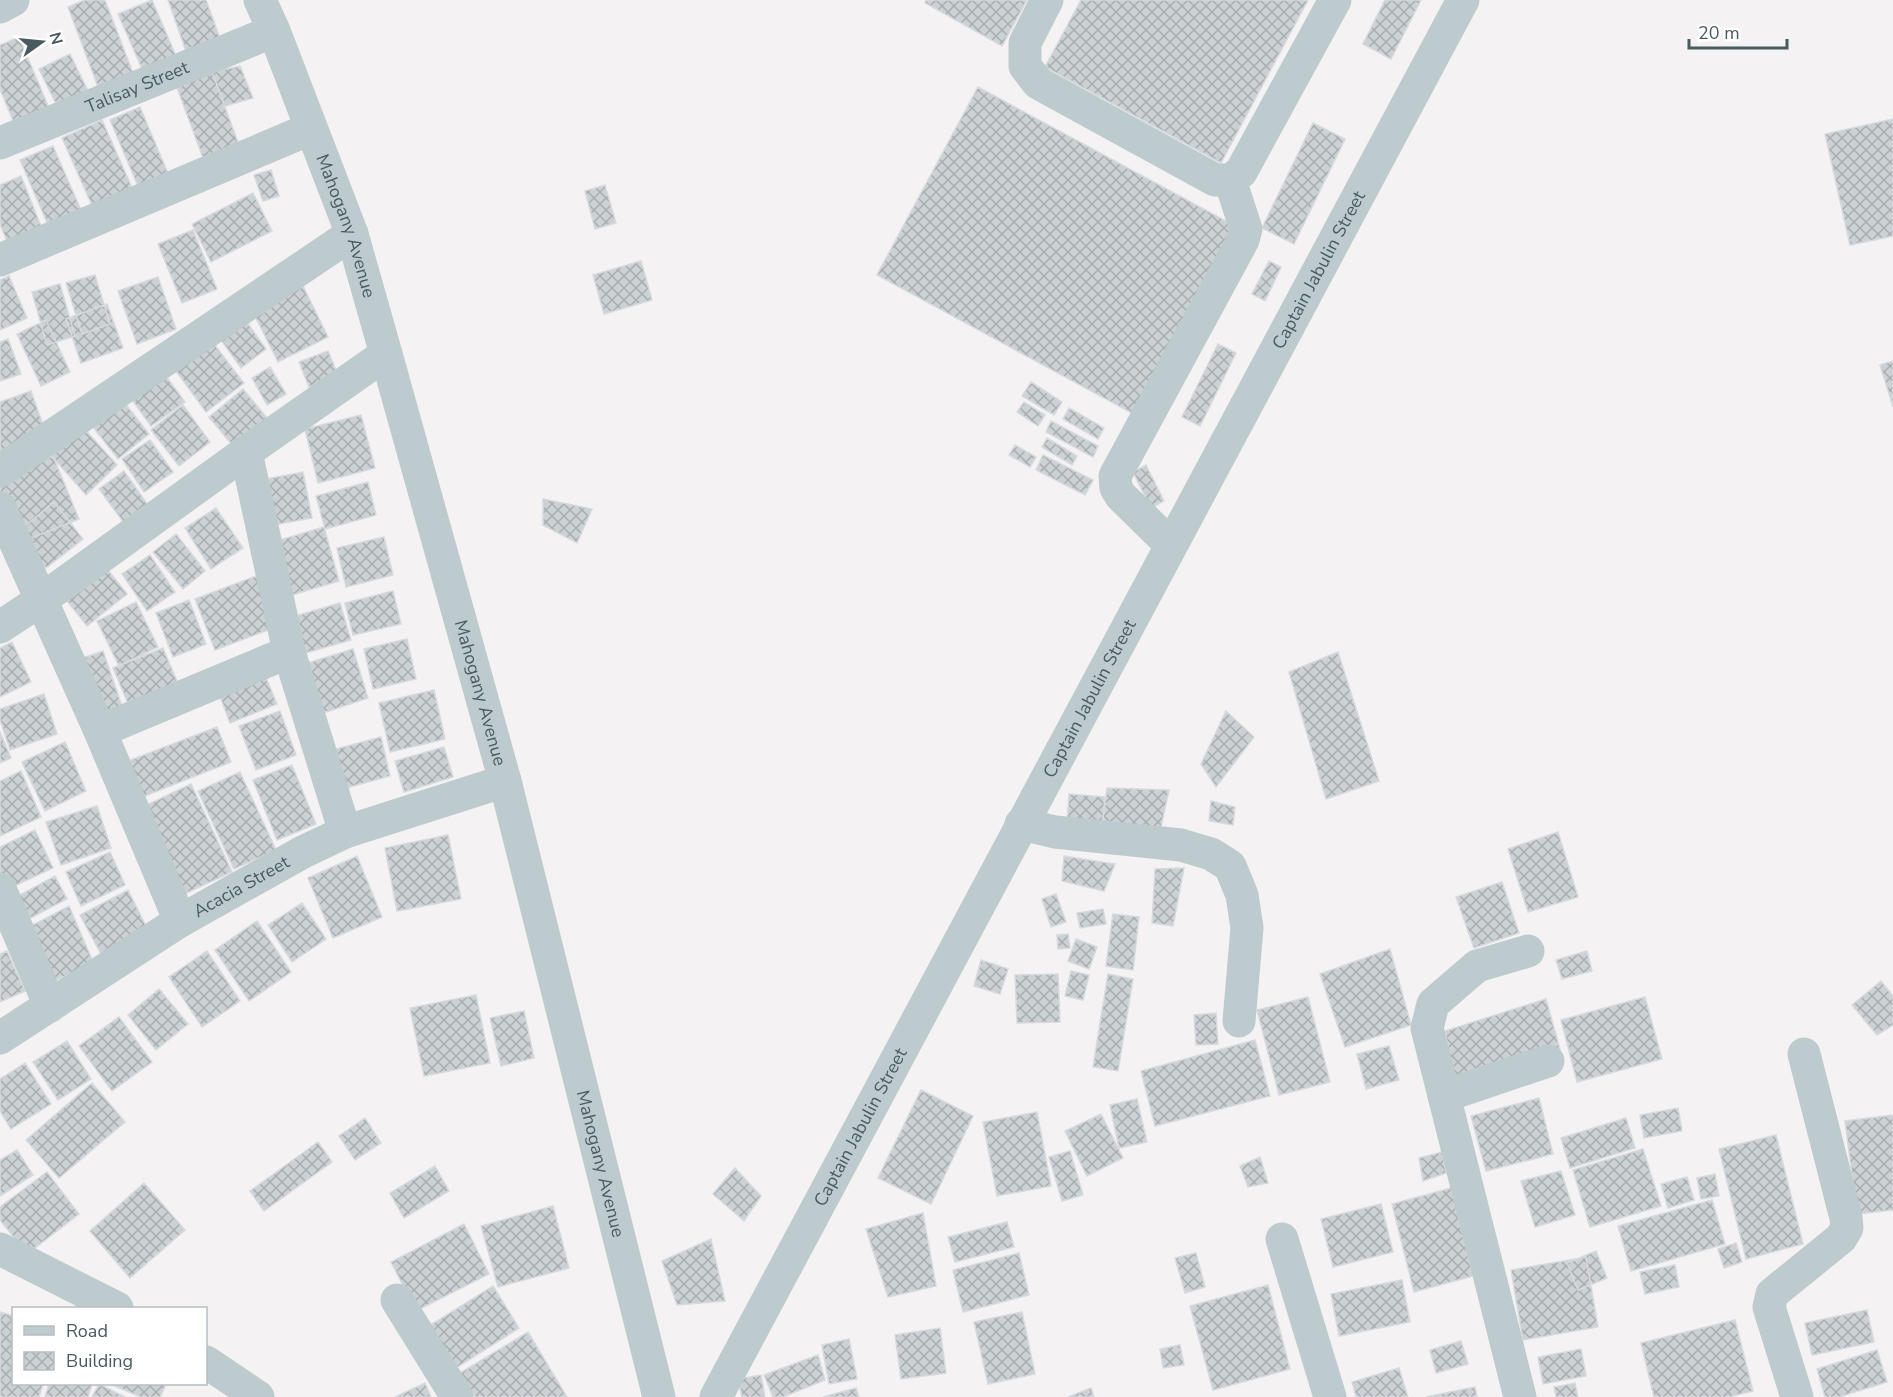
<svg xmlns="http://www.w3.org/2000/svg" width="1893" height="1397" viewBox="0 0 1893 1397" font-family="'Nunito Sans',sans-serif">
<style>
.building{fill:url(#building-cross-hatch);stroke:#d6dade;stroke-width:1.5}
.lines{fill:none;stroke-linecap:round;stroke-linejoin:round}
.minor{stroke:#bdcbcf;stroke-width:33}
.labels{text-anchor:middle;stroke-width:6;stroke-linejoin:round;paint-order:stroke}
.street-label{font-size:18px;fill:#495b61;stroke:#fff}
</style>
<defs>
<pattern id="building-cross-hatch" width="8" height="8" patternUnits="userSpaceOnUse" patternTransform="scale(1.5)"><rect width="8" height="8" fill="#ccd1d5"/><path d="M0 0l8 8M0 8l8-8" fill="none" stroke="#a8adb0"/></pattern>
</defs>
<rect width="100%" height="100%" fill="#f5f2f3"/>
<path class="building" d="M85 0H105L133 73 98 87 68 7Z
M152 0 176 56 143 71 118 14Z
M168 0H206L222 44 188 57Z
M926 0H1027L1002 46 925 3Z
M1081 0H1308L1221 163 1045 67Z
M1385 0H1421L1391 59 1363 44Z
M19 37 49 108 14 123 0 89V45Z
M70 54 90 95 59 110 39 69Z
M240 66 253 98 225 106 212 72Z
M212 72 242 153 206 166 176 85Z
M978 87 1239 228 1139 417 877 275Z
M140 107 170 178 140 191 110 120Z
M1893 119V236L1850 245 1825 134Z
M102 120 134 192 94 210 62 138Z
M1313 123 1345 139 1294 244 1262 228Z
M53 146 85 219 52 234 20 160Z
M271 170 279 196 263 201 254 175Z
M21 176 45 236 10 249 0 224V185Z
M605 185 616 223 595 229 585 191Z
M253 193 272 231 211 262 192 224Z
M193 230 217 289 182 303 158 244Z
M641 261 652 300 604 314 593 275Z
M1269 261 1281 267 1265 301 1252 294Z
M95 275 110 324 82 334 66 283Z
M9 276 27 318 0 330V280Z
M158 277 176 329 137 344 118 291Z
M60 284 75 336 47 345 32 292Z
M303 286 328 337 278 362 253 312Z
M107 304 123 348 81 363 66 319Z
M244 318 266 349 241 368 218 336Z
M46 320 70 372 41 386 17 334Z
M8 339 21 374 0 381V342Z
M210 339 244 383 206 412 173 367Z
M1218 344 1236 353 1200 426 1182 417Z
M328 351 338 375 309 387 299 362Z
M1893 361V407L1880 365Z
M158 365 185 402 151 426 124 389Z
M270 367 286 394 267 405 252 378Z
M1031 382 1062 402 1054 415 1022 396Z
M243 389 267 418 233 446 209 417Z
M31 391 47 436 0 452V402Z
M117 393 149 434 118 459 86 418Z
M1024 402 1045 415 1038 426 1017 412Z
M183 405 210 442 179 466 151 430Z
M1069 408 1104 428 1098 439 1063 419Z
M361 415 375 468 318 483 305 429Z
M1051 421 1098 446 1093 457 1046 432Z
M80 424 117 465 86 495 49 453Z
M1047 438 1077 456 1072 465 1042 447Z
M150 440 173 472 144 492 122 459Z
M1015 445 1036 457 1030 467 1009 455Z
M1043 455 1093 480 1085 495 1036 470Z
M53 456 79 519 16 544 0 503V476Z
M1146 465 1164 501 1151 508 1133 472Z
M124 471 148 505 124 523 99 489Z
M303 472 312 518 269 526 260 480Z
M368 482 376 515 325 529 316 496Z
M543 499 592 509 577 543 543 525Z
M54 502 83 539 46 568 18 532Z
M216 508 243 548 211 569 185 528Z
M324 527 339 581 289 596 273 542Z
M176 534 205 571 183 589 153 552Z
M384 537 393 575 346 587 337 548Z
M150 555 175 592 147 611 122 574Z
M104 565 127 594 87 626 64 597Z
M256 576 276 627 215 650 195 599Z
M393 591 401 624 353 635 345 603Z
M189 600 206 644 173 657 156 613Z
M136 602 158 647 119 666 97 621Z
M340 603 351 640 295 656 285 619Z
M407 639 416 679 373 689 364 649Z
M12 642 31 682 0 697V648Z
M163 648 182 693 132 713 113 668Z
M353 649 368 698 314 716 298 666Z
M103 651 122 706 102 713 83 658Z
M1338 652 1379 781 1326 799 1289 672Z
M262 668 277 704 230 723 216 686Z
M434 690 445 739 390 752 379 703Z
M44 694 57 734 10 750 0 720V709Z
M280 711 296 755 256 770 239 726Z
M1226 711 1254 737 1216 787 1201 764Z
M217 727 231 762 137 799 123 763Z
M0 732 11 758 0 763Z
M381 737 390 776 346 788 336 749Z
M65 742 86 791 45 811 22 762Z
M444 747 453 777 404 792 395 761Z
M292 765 316 824 277 840 253 780Z
M21 771 41 817 0 836V781Z
M240 772 276 850 234 869 198 791Z
M191 784 232 872 178 897 138 809Z
M1107 788 1169 790 1160 832 1102 827Z
M1069 794 1105 797 1102 827 1067 823Z
M1211 801 1235 807 1233 825 1209 821Z
M97 806 111 848 61 865 46 822Z
M35 830 53 868 8 889 0 873V847Z
M1558 832 1578 897 1528 912 1508 849Z
M448 835 461 899 397 911 385 848Z
M110 852 125 885 81 906 66 872Z
M357 856 382 917 333 938 308 878Z
M1064 856 1115 864 1104 891 1062 881Z
M1184 868 1173 926 1152 923 1155 869Z
M55 876 67 899 19 924 7 902Z
M1502 882 1519 933 1474 948 1456 897Z
M128 890 148 930 101 954 80 915Z
M1056 894 1066 922 1051 927 1042 899Z
M302 903 326 939 292 962 268 925Z
M69 906 94 964 49 983 27 928Z
M1103 909 1106 924 1080 928 1077 913Z
M1113 914 1139 917 1133 970 1106 966Z
M1113 914 1139 917 1133 970 1106 966Z
M257 921 291 972 249 1001 215 950Z
M1068 934 1070 948 1058 949 1057 935Z
M1076 939 1097 947 1089 969 1068 961Z
M1390 949 1411 1025 1345 1047 1320 974Z
M7 951 25 991 0 1002V954Z
M207 951 240 1001 202 1027 169 977Z
M1587 951 1592 971 1562 979 1556 960Z
M981 960 1008 969 1000 994 974 986Z
M1071 971 1089 975 1083 1000 1065 996Z
M1058 974 1060 1022 1017 1023 1015 975Z
M1108 974 1133 979 1118 1071 1093 1067Z
M1881 981 1893 996V1025L1877 1035 1852 1005Z
M159 989 188 1024 156 1050 128 1015Z
M476 995 490 1063 424 1076 410 1008Z
M1308 997 1330 1082 1279 1095 1257 1010Z
M1645 997 1662 1059 1577 1082 1561 1020Z
M1546 999 1560 1049 1456 1085 1445 1031Z
M524 1011 534 1058 501 1066 490 1018Z
M1216 1013 1218 1044 1196 1045 1194 1015Z
M119 1017 152 1062 112 1091 79 1046Z
M1255 1040 1270 1096 1155 1126 1141 1071Z
M67 1041 91 1079 58 1100 33 1062Z
M1389 1046 1399 1080 1366 1089 1357 1054Z
M25 1063 51 1104 11 1129 0 1111V1079Z
M92 1083 125 1122 59 1178 26 1140Z
M921 1090 973 1116 931 1204 878 1178Z
M1539 1098 1553 1154 1486 1171 1471 1116Z
M1137 1099 1147 1142 1119 1148 1110 1105Z
M1678 1108 1682 1131 1644 1138 1640 1115Z
M1037 1112 1051 1186 997 1196 983 1122Z
M1101 1114 1123 1158 1087 1176 1065 1131Z
M1893 1115V1210L1857 1214 1845 1121Z
M365 1118 381 1143 355 1160 339 1136Z
M1626 1118 1635 1148 1570 1168 1561 1138Z
M1776 1135 1803 1244 1746 1259 1719 1149Z
M318 1142 332 1162 264 1211 250 1191Z
M1643 1149 1661 1206 1590 1227 1573 1170Z
M17 1150 33 1175 0 1196V1160Z
M1070 1151 1083 1195 1062 1201 1049 1157Z
M1442 1152 1446 1173 1423 1181 1419 1158Z
M1260 1157 1268 1183 1248 1187 1240 1166Z
M435 1166 449 1191 404 1218 390 1193Z
M735 1168 761 1196 744 1221 713 1194Z
M1561 1171 1575 1215 1535 1227 1521 1181Z
M47 1172 79 1214 27 1254 0 1220V1207Z
M1715 1174 1719 1196 1701 1199 1697 1178Z
M1687 1177 1694 1200 1668 1208 1661 1184Z
M144 1183 185 1230 130 1278 90 1231Z
M1451 1188 1473 1276 1414 1292 1392 1204Z
M1712 1200 1725 1244 1631 1271 1618 1226Z
M1381 1204 1393 1252 1333 1267 1321 1219Z
M553 1206 569 1268 498 1287 481 1226Z
M923 1213 936 1286 888 1297 866 1229Z
M1007 1222 1014 1247 955 1262 948 1237Z
M464 1224 489 1274 416 1311 391 1262Z
M711 1239 725 1301 677 1305 662 1261Z
M1736 1243 1742 1262 1724 1268 1718 1249Z
M1596 1251 1607 1278 1578 1290 1567 1263Z
M1019 1253 1029 1295 963 1312 953 1270Z
M1196 1253 1205 1287 1185 1293 1175 1258Z
M1586 1257 1598 1327 1523 1340 1511 1270Z
M1675 1265 1679 1287 1645 1294 1640 1272Z
M1402 1280 1410 1322 1339 1336 1331 1294Z
M1268 1285 1290 1369 1213 1390 1190 1306Z
M493 1286 519 1328 450 1372 424 1329Z
M1867 1310 1874 1342 1812 1355 1805 1323Z
M0 1312 14 1316V1384H43L39 1397H0Z
M1022 1312 1035 1374 988 1384 974 1322Z
M1735 1320 1753 1391 1729 1397H1654L1641 1343Z
M940 1328 946 1373 901 1379 895 1335Z
M528 1332 567 1397H475L460 1373Z
M849 1339 857 1379 829 1384 822 1345Z
M1461 1341 1468 1364 1436 1373 1430 1350Z
M1180 1345 1184 1365 1163 1368 1160 1349Z
M1581 1349 1586 1376 1543 1384 1538 1357Z
M1877 1350 1887 1382 1839 1397H1825L1817 1369Z
M818 1355 825 1380 783 1397H773L764 1375Z
M1399 1368 1408 1397H1356L1352 1382Z
M761 1375 765 1397H742L738 1379Z
M425 1383 431 1397H395Z
M1575 1383 1578 1397H1556L1554 1387Z
M49 1384H92L88 1397H45Z
M99 1384 125 1397H92Z
M110 1384H166L160 1397H141Z
M1475 1387 1477 1397H1426Z
M856 1388 859 1397H823Z
M1091 1388 1094 1397H1068Z"/>
<g class="lines">
<g class="minor">
<path id="s1" d="M260 0 274 31 352 234 386 354 505 781 659 1397"/>
<path d="M1047 0 1025 43V66L1038 83 1215 180H1230L1241 172 1335 0"/>
<path d="M0 7 13 0"/>
<path id="s2" d="M0 143 274 31"/>
<path d="M0 260 310 129"/>
<path d="M246 452 289 652 345 832"/>
<path d="M0 471 352 234"/>
<path d="M0 508 100 731 180 921"/>
<path d="M1171 545 1121 496 1116 488 1115 476 1243 240 1246 229 1230 180"/>
<path d="M0 627 41 600 246 452 386 354"/>
<path d="M100 731 289 652"/>
<path d="M1021 824 1055 832 1181 845 1211 854 1230 866 1242 895 1247 928 1239 1021"/>
<path d="M0 889 50 1006"/>
<path id="s3" d="M0 1038 180 921 303 852 345 832 505 781"/>
<path d="M1444 1096 1548 1061"/>
<path d="M1282 1239 1330 1397"/>
<path d="M0 1249 117 1308"/>
<path d="M397 1300 457 1397"/>
<path d="M206 1362 258 1397"/>
<path id="s4" d="M716 1397 1463 0"/>
<path d="M1520 1397 1427 1028 1433 1004 1477 966 1528 951"/>
<path d="M1797 1397 1769 1307 1772 1294 1841 1238 1847 1228 1846 1218 1804 1054"/>
</g>
</g>
<g class="labels">
<g class="street-label">
<text dy="6" stroke="none"><textPath href="#s2" startOffset="148">Talisay Street</textPath></text>
<text dy="6" stroke="none"><textPath href="#s1" startOffset="242">Mahogany Avenue</textPath></text>
<text dy="6" stroke="none"><textPath href="#s4" startOffset="1278">Captain Jabulin Street</textPath></text>
<text dy="6" stroke="none"><textPath href="#s1" startOffset="728">Mahogany Avenue</textPath></text>
<text dy="6" stroke="none"><textPath href="#s4" startOffset="792">Captain Jabulin Street</textPath></text>
<text dy="6" stroke="none"><textPath href="#s3" startOffset="285">Acacia Street</textPath></text>
<text dy="6" stroke="none"><textPath href="#s4" startOffset="306">Captain Jabulin Street</textPath></text>
<text dy="6" stroke="none"><textPath href="#s1" startOffset="1214">Mahogany Avenue</textPath></text>
</g>
</g>
<rect x="12" y="1307" width="195" height="78" fill="#ffffff" stroke="#b6bdc0" stroke-width="1.5"/>
<rect x="24" y="1326" width="30" height="9" fill="#bdcbcf" stroke="#b6bdc0" stroke-width="1.5"/>
<text x="66" y="1337" font-size="18" fill="#495b61">Road</text>
<rect x="24" y="1352" width="30" height="18" fill="url(#building-cross-hatch)" stroke="#b6bdc0" stroke-width="1.5"/>
<text x="66" y="1367" font-size="18" fill="#495b61">Building</text>
<g transform="translate(42 42) rotate(75)" stroke="#ffffff" stroke-width="4.5" paint-order="stroke">
<path d="M0-4.5L10 22L0 15L-10 22Z" fill="#495b61"/>
<text y="-9" font-size="16" font-weight="bold" text-anchor="middle" fill="#495b61">N</text>
</g>
<path d="M1689 39v9h98v-9" fill="none" stroke="#495b61" stroke-width="3"/>
<text x="1698" y="39" font-size="18" fill="#495b61" stroke="#ffffff" stroke-width="4.5" paint-order="stroke">20 m</text>
</svg>
